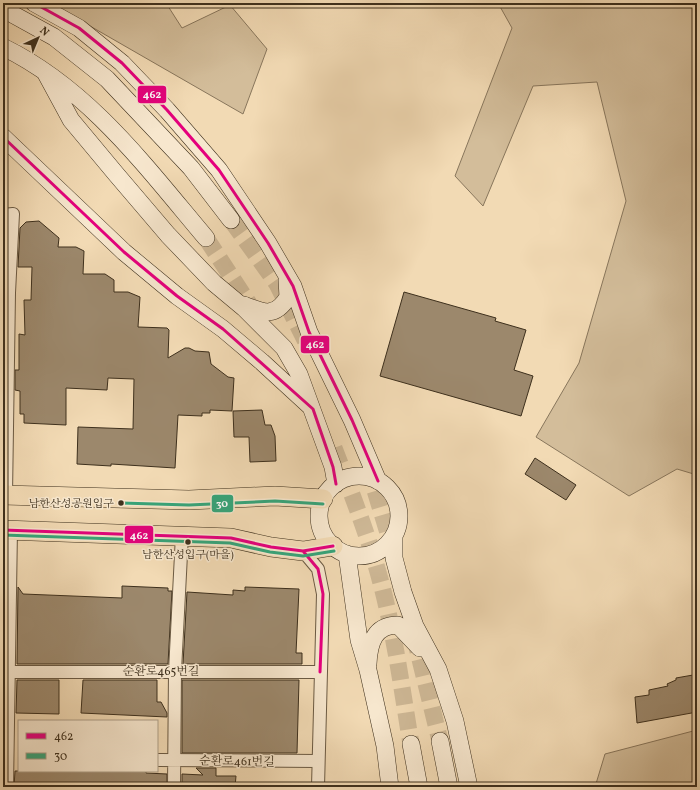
<svg xmlns="http://www.w3.org/2000/svg" width="700" height="790" viewBox="0 0 700 790" font-family="Vollkorn,'Noto Serif KR',serif">
<style>
.green{fill:#d3bd9a;stroke:#88765c}
.building{fill:#9c886c;stroke:#3e301d}
.lines{fill:none;stroke-linecap:round;stroke-linejoin:round}
.secondary-tunnel{stroke:#ceb896;stroke-width:17;stroke-dasharray:17 8;stroke-linecap:butt}
.minor-casing{stroke:#6b5a43;stroke-width:14}
.secondary-casing{stroke:#3e301d;stroke-width:18}
.primary-casing{stroke:#3e301d;stroke-width:20}
.minor{stroke:#f7e7ce;stroke-width:12}
.secondary{stroke:#f7e7ce;stroke-width:17}
.primary{stroke:#f2dab4;stroke-width:19}
.bus-1-casing{stroke:#f7e7ce;stroke-width:6}
.bus-2-casing{stroke:#f7e7ce;stroke-width:6}
.bus-1{stroke:#e5007d;stroke-width:3}
.bus-2{stroke:#36a57a;stroke-width:3}
.bus-dot{fill:#3e301d;stroke:#f7e7ce;stroke-width:1.5}
.labels{text-anchor:middle;stroke-width:3;stroke-linejoin:round;paint-order:stroke}
.bus-label{font-size:11px;fill:#3e301d;stroke:#f7e7ce;text-anchor:end}
.street-label{font-size:12px;fill:#3e301d;stroke:#f7e7ce}
.line-badge{stroke:#f7e7ce;stroke-width:1.5}
.badge-label{font-size:11px;text-anchor:middle;font-weight:bold;fill:#fff}
</style>
<rect width="100%" height="100%" fill="#f2dab4"/>
<filter id="stains"><feTurbulence type="fractalNoise" baseFrequency=".005" numOctaves="4"/><feColorMatrix values="0 0 0 0 .2 0 0 0 0 .09 0 0 0 0 .02 0 0 0 .5 -.17"/></filter>
<radialGradient id="worn" r=".72"><stop offset=".6" stop-color="#630" stop-opacity="0"/><stop offset="1" stop-color="#630" stop-opacity=".3"/></radialGradient>
<path class="green" d="M50 3H166L182 28 230 5 267 49 243 114Z
M498 3H697V475L677 469 629 496 536 437 579 363 626 201 597 82 533 86 483 206 455 176 512 28Z
M697 730V787H595L605 754Z"/>
<path class="building" d="M39 221 59 238 58 247H76L84 251 83 274H105L114 280V292H128L140 297 138 327 167 328 169 330 168 358 185 348H189L195 351 209 352 211 364 228 377 234 378 232 411 210 410V413H202V416L178 415 175 468 111 464V466L77 464 78 427 133 429 134 379 108 378 107 390 66 388V425L24 423V414H20V391L15 390V370H19V334L25 335 24 300H31L32 267H18L20 228 26 222Z
M404 292 496 318 495 321 526 330 514 370 533 376 521 416 380 376Z
M262 410 265 425H271L275 436 276 461 250 462 249 437H234L233 411Z
M535 458 576 485 566 500 525 474Z
M122 586 168 588V591H172L168 664H17L18 587 23 594 122 598Z
M245 587 299 589 296 653H302V664H183L187 592 233 595V590L245 591Z
M693 675 694 678H697V712L637 723 635 697 649 695V690L668 686 667 684 676 680V678Z
M17 680H59V714L16 713Z
M83 680H157V702H161L167 713V717L81 713Z
M182 680H299L297 753H182Z
M196 768H216V776H236L235 787H182V774L203 775Z
M15 771H146V773L167 774V787H14Z"/>
<g class="lines">
<path class="secondary-tunnel" d="M231 220 277 284 309 348
M206 238 257 316
M334 448C351 492 369 537 381 583 395 636 402 690 411 744
M368 467 394 553
M414 635 440 741"/>
<g class="minor-casing">
<path id="minor" d="M3 215 13 214 9 293 6 495
M303 551 318 569 323 594 318 787
M3 672H320
M157 760 317 761
M7 787 11 529
M174 787 175 671 182 535"/>
</g>
<g class="secondary-casing">
<path id="secondary" d="M34 3 79 28 122 63 167 110 219 170 268 243 293 286 309 332 352 420 378 481
M3 9 54 37 107 79 191 168 231 220
M3 47C89 89 146 167 206 238
M45 72 71 120 116 174 168 235 214 283 244 308 284 348 299 374 333 467 336 484
M3 137 124 252 177 296 223 329 262 362 311 407
M244 305C264 313 275 318 288 297L287 280
M319 516a40 40 0 1 1 80 0a40 40 0 1 1-80 0Z
M394 537V558L403 592 415 626 438 669 455 721 469 787
M347 554 359 640 368 670 385 746 390 787
M368 664C369 642 375 625 398 625L420 648
M440 741 449 787
M411 744 419 787"/>
</g>
<g class="primary-casing">
<path id="primary" d="M3 495 189 500 275 496 323 499
M3 530 231 538 271 547 303 551 333 546"/>
</g>
<use href="#minor" class="minor"/>
<use href="#secondary" class="secondary"/>
<use href="#primary" class="primary"/>
<g class="bus-1-casing">
<path id="bus-1" d="M34 3 79 28 122 63 167 110 219 170 268 243 293 286 309 332 352 420 378 481
M3 137 124 252 177 296 223 329 313 409 333 467 336 484
M3 530 231 538 271 547 303 551 333 546
M303 551 318 569 323 594 320 672"/>
</g>
<g class="bus-2-casing">
<path id="bus-2" d="M121 503 189 505 275 501 323 504
M3 535 230 543 270 552 303 556 334 551"/>
</g>
<use href="#bus-1" class="bus-1"/>
<use href="#bus-2" class="bus-2"/>
</g>
<g class="bus-dot">
<circle cx="121" cy="503" r="3.5"/>
<circle cx="188" cy="542" r="3.5"/>
</g>
<g class="labels">
<g class="bus-label">
<text x="114" y="507">남한산성공원입구</text>
<text x="188" y="558" text-anchor="middle">남한산성입구(마을)</text>
</g>
<g class="street-label">
<text x="161" y="675">순환로465번길</text>
<text transform="translate(237 761) rotate(1)" y="4">순환로461번길</text>
</g>
</g>
<g class="line-badge">
<rect x="137" y="85" width="30" height="19" rx="4" fill="#e5007d"/>
<rect x="300" y="335" width="30" height="19" rx="4" fill="#e5007d"/>
<rect x="211" y="494" width="23" height="19" rx="4" fill="#36a57a"/>
<rect x="124" y="525" width="30" height="19" rx="4" fill="#e5007d"/>
</g>
<g class="badge-label">
<text x="152" y="98">462</text>
<text x="315" y="348">462</text>
<text x="222" y="507">30</text>
<text x="139" y="539">462</text>
</g>
<rect width="700" height="790" fill="none" stroke="#f2dab4" stroke-width="16"/>
<rect x="4" y="4" width="692" height="782" fill="none" stroke="#3e301d" stroke-width="2"/>
<rect x="8" y="8" width="684" height="774" fill="none" stroke="#3e301d"/>
<rect x="18" y="720" width="140" height="52" fill="#f7e7ce" stroke="#ad9e87"/>
<rect x="26" y="733" width="20" height="6" fill="#e5007d" stroke="#ad9e87"/>
<text x="54" y="740" font-size="12" fill="#3e301d">462</text>
<rect x="26" y="753" width="20" height="6" fill="#36a57a" stroke="#ad9e87"/>
<text x="54" y="760" font-size="12" fill="#3e301d">30</text>
<g transform="translate(38 38) rotate(44)" stroke="#f7e7ce" stroke-width="3" paint-order="stroke">
<path d="M0-3L7 15L0 10L-7 15Z" fill="#3e301d"/>
<text y="-6" font-size="11" font-weight="bold" text-anchor="middle" fill="#3e301d">N</text>
</g>
<rect width="100%" height="100%" filter="url(#stains)"/>
<rect width="100%" height="100%" fill="url(#worn)"/>
</svg>
